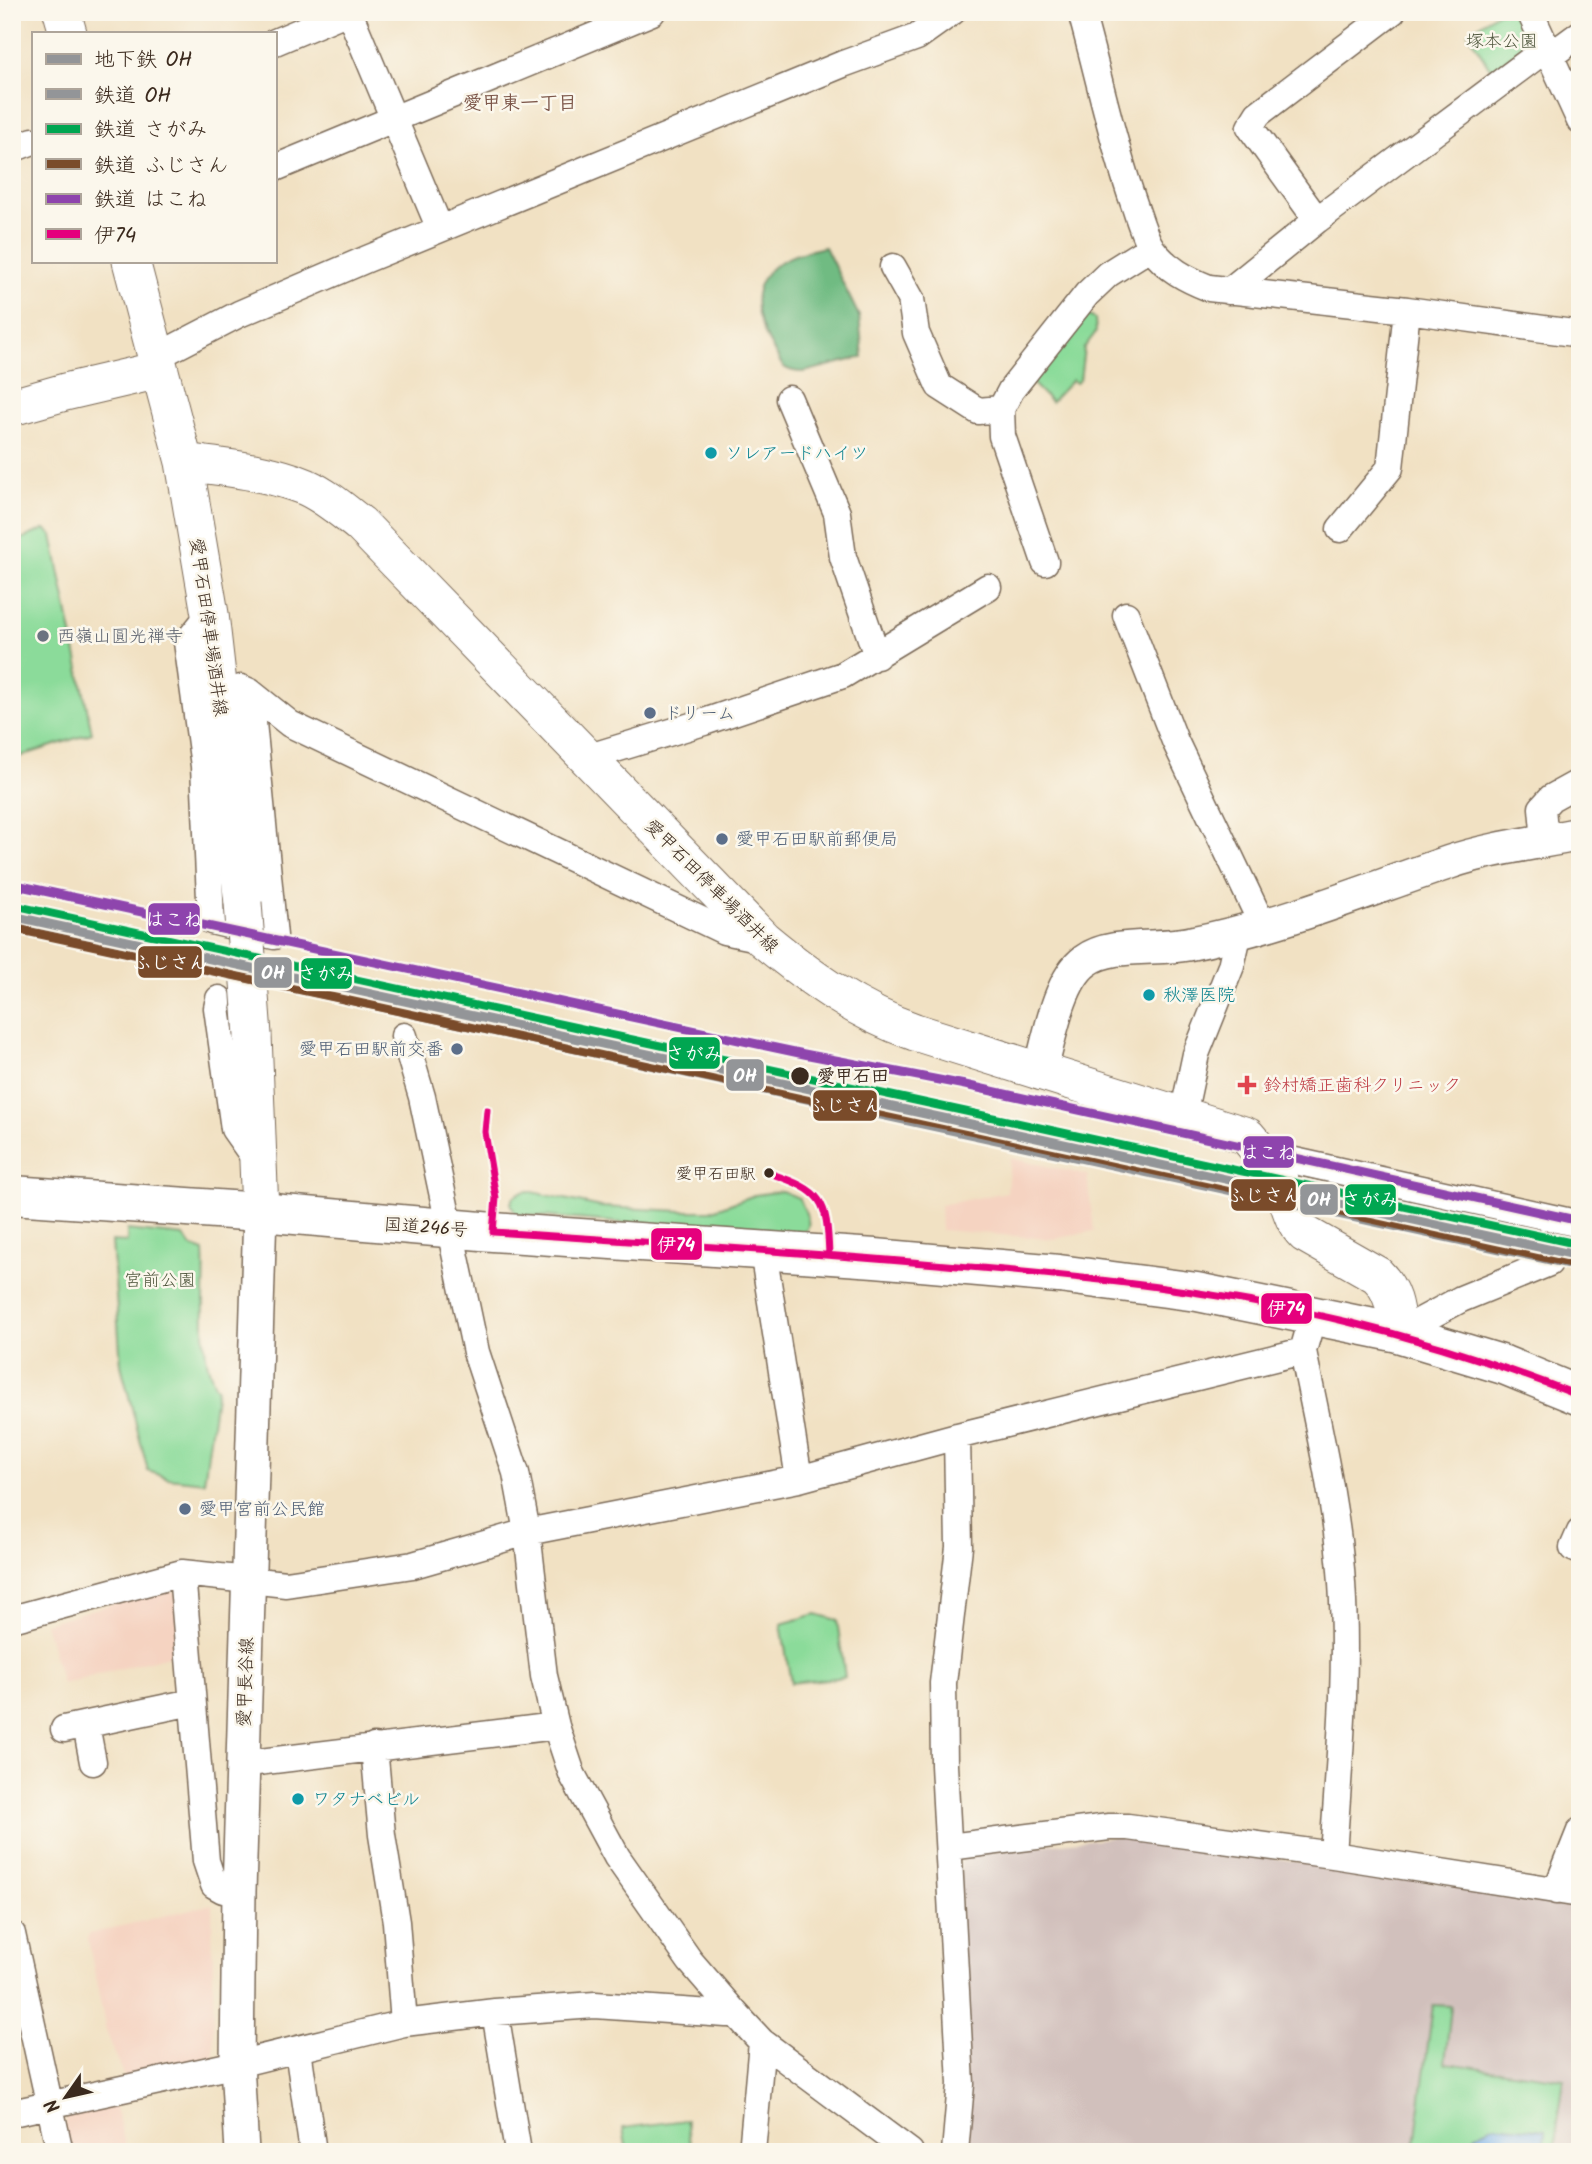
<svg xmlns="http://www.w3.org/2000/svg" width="1592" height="2164" viewBox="0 0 1592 2164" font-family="Kalam,'Klee One',sans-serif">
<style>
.built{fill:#f5d3c1}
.industrial{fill:#d1c0bc}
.green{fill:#8bdb9a;stroke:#63825c;stroke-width:2}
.forest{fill:#70bb82;stroke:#567250;stroke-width:2}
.water{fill:#7bb3eb;stroke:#5b6e84;stroke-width:2}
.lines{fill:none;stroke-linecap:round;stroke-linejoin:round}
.minor-casing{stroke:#7b6a58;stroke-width:29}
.tertiary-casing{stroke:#7b6a58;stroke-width:36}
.secondary-casing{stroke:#7b6a58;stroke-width:39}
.trunk-casing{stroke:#7b6a58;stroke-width:41}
.minor{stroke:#fff;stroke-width:26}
.tertiary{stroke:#fff;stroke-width:33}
.secondary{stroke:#fff;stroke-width:37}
.trunk{stroke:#fff;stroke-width:38}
.secondary-bridge-casing{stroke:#7b6a58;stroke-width:39;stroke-linecap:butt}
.secondary-bridge{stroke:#fff;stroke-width:37}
.bus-1-casing{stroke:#fbf7ec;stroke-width:12}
.bus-1{stroke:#e5007d;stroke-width:7}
.rail-1-casing{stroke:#fbf7ec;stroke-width:14}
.rail-2-casing{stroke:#fbf7ec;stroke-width:14}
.rail-3-casing{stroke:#fbf7ec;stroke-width:14}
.rail-4-casing{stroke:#fbf7ec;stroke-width:14}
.rail-1{stroke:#939598;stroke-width:9}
.rail-2{stroke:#00a651;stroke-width:9}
.rail-3{stroke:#7a4b2a;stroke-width:9}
.rail-4{stroke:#8e44ad;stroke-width:9}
.metro-1-casing{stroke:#fbf7ec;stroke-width:14}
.metro-1{stroke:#939598;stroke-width:9}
.culture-dot{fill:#0f9aa8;stroke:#fbf7ec;stroke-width:2.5}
.worship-dot{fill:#6b7280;stroke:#fbf7ec;stroke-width:2.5}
.service-dot{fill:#5c6f8a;stroke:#fbf7ec;stroke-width:2.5}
.stop-dot{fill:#3b2a1e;stroke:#fbf7ec;stroke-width:2.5}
.health-dot{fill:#e0444e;stroke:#fbf7ec;stroke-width:2.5}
.labels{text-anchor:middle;stroke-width:5;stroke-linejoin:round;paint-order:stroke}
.bus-label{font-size:16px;fill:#3b2a1e;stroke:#fbf7ec;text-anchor:end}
.park-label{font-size:18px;fill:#4f563d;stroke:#fbf7ec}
.culture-label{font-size:18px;fill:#0d838f;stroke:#fbf7ec;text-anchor:start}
.street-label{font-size:18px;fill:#3b2a1e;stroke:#fbf7ec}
.worship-label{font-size:18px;fill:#5b616d;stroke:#fbf7ec;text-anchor:start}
.service-label{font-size:18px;fill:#4e5e75;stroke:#fbf7ec;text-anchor:start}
.stop-label{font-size:18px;font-weight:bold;fill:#3b2a1e;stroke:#fbf7ec;text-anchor:start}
.health-label{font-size:18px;fill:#be3a42;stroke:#fbf7ec;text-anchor:start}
.neighbourhood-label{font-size:19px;font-weight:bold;fill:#7c5649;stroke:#fbf7ec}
.line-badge{stroke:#fbf7ec;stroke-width:2.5}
.badge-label{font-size:19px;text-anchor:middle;font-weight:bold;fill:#fff}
</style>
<rect width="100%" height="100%" fill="#fbf7ec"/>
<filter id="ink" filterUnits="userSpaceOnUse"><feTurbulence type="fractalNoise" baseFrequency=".0143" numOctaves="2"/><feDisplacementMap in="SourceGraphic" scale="14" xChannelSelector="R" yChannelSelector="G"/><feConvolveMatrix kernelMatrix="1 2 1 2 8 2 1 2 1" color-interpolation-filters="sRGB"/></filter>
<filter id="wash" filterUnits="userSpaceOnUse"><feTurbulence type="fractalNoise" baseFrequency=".00686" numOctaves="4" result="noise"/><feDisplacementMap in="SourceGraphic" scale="28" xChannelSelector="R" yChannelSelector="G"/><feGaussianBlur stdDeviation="1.57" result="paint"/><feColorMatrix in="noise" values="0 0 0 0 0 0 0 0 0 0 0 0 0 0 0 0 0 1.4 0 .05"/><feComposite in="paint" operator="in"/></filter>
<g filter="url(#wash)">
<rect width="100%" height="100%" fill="#f1e1c3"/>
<path class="built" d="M1010 1158 1087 1175 1094 1231 1054 1239 941 1230 940 1205 1007 1192Z
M169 1588 178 1594 184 1652 62 1684 45 1623Z
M212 1904 214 2063 127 2085 106 2031 88 1939 89 1934Z
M115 2104 127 2152H68L63 2129 67 2114Z"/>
<path class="industrial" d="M1124 1836 1580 1903V2152H961L960 1867 963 1854Z"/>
<path class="green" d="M1498 12H1517L1528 38 1526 58 1496 78 1468 33Z
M1087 315 1095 319 1096 332 1084 348 1080 380 1076 383 1072 380 1051 402 1030 381Z
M45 529 52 535 92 733 12 759V543Z
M528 1191 601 1207 682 1211H710L755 1195 782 1191 799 1198C807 1215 818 1231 793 1237L515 1214 511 1203C514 1194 520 1192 528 1191Z
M127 1230 184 1236 190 1246 204 1251C207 1289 196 1356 217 1388L204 1482 168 1478 148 1471 121 1365 112 1241 127 1242Z
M816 1614 837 1620 845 1677 791 1683 781 1624Z
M1433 2005 1451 2006 1445 2063 1564 2079 1554 2150 1514 2144 1499 2152H1414Z
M686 2120 692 2152H627L623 2128Z"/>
<path class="forest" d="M825 247 859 316 863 357 804 372C798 372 789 371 784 367 780 364 778 356 775 353 762 331 747 301 764 277 778 257 803 252 825 247Z"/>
<path class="water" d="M1494 2125 1545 2130 1543 2148 1514 2144 1499 2152H1467L1476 2134Z"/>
</g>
<g filter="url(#ink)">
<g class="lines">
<g class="minor-casing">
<path id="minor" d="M349 12 440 229
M1081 12C1099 76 1112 142 1134 204 1139 218 1144 237 1152 249 1167 269 1186 279 1209 288L1407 310 1580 334
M1530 12 1580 121
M275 42 346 12
M1550 56 1580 34
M12 149 33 141
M275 168 652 12
M1317 220 1250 127 1258 114 1392 12
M893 267 911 299 916 333 939 386 978 411 1001 409
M1229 291 1317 220 1547 48
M156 357 239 314 367 259 843 64 917 37 952 12
M789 399 837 513 843 557 877 656
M1340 529 1390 468 1407 310
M1045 562 1002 436 1001 409 1011 390 1087 294 1108 274 1151 247
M210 614 187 642 204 766 211 921 274 936 250 692
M1126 615 1175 741 1262 924
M241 688 250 692 290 724 724 931 763 939
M586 758 704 722 843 675 988 587
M1545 841 1542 808 1551 798 1580 782
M219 999 217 1008 234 1129 258 1163
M404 1036 422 1097 476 1352 516 1473 527 1532 544 1676 556 1726 572 1774 617 1857 690 1961 735 2013 762 2042 910 2152
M1183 1115 1196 1054 1231 966 1239 931
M1263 1154 1580 1224
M763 1251 799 1479
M1398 1333 1461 1299 1549 1263
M1303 1351C1318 1427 1337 1505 1342 1583 1348 1673 1339 1765 1333 1855
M1580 1532 1573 1548 1580 1551
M182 1573 206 1861 214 1885 223 1890 239 1891
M12 1619 182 1573 286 1584 413 1565 527 1532 799 1479 957 1436 1303 1351 1313 1316
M86 1725 93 1762
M64 1729 192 1702
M374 1747 382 1835 396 1922 404 2023
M242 1764 556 1726
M949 1847 1109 1827H1128L1333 1855 1580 1894
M1556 1891 1580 1831
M12 1934 60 2152
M495 2012 518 2152
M298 2050 313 2152
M12 2113 237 2064 404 2023 495 2012 595 2005 726 2014 735 2013
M752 2152 762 2042
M955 2152 961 2084 944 1765 943 1683 959 1547 957 1436"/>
</g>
<g class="tertiary-casing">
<path id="tertiary" d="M1040 1073C1049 1041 1058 981 1085 961 1110 942 1156 950 1187 944 1278 927 1364 891 1450 862 1492 848 1537 843 1580 834
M242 2152 237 2064 239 1891 260 1212"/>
</g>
<g class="secondary-casing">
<path id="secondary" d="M62 12 68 33
M131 261 184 462 210 614 243 903
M12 407 65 392 159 370
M184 462C226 468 267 471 306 487 326 496 343 511 360 524L763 939C810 978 857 1012 915 1032L1247 1136C1262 1153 1276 1172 1285 1193 1291 1209 1293 1222 1305 1234L1377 1275C1394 1292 1395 1310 1398 1333
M253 1035 260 1212"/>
</g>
<g class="trunk-casing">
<path id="trunk" d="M12 1195 260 1212 493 1232 875 1258 1059 1274 1197 1292 1398 1333 1504 1365 1580 1396"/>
</g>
<use href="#minor" class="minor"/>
<use href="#tertiary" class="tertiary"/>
<use href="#secondary" class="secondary"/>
<use href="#trunk" class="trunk"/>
<g class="secondary-bridge-casing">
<path id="secondary-bridge" d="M243 903 253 1035"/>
</g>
<use href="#secondary-bridge" class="secondary-bridge"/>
<g class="bus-1-casing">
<path id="bus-1" d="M487 1110 485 1132 496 1198 493 1232C648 1242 803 1252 958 1266 1088 1277 1220 1291 1348 1322 1427 1341 1504 1366 1580 1396
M769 1173C823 1191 827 1199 829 1255"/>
</g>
<use href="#bus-1" class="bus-1"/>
<g class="rail-1-casing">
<path id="rail-1" d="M12 927 1578 1266"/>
</g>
<g class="rail-2-casing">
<path id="rail-2" d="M14 906 1580 1245"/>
</g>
<g class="rail-3-casing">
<path id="rail-3" d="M12 928 796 1096 956 1127 1575 1264"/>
</g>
<g class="rail-4-casing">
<path id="rail-4" d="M16 885 804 1054 965 1085 1580 1221"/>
</g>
<use href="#rail-1" class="rail-1"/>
<use href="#rail-2" class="rail-2"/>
<use href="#rail-3" class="rail-3"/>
<use href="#rail-4" class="rail-4"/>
<g class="metro-1-casing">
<path id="metro-1" d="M12 916 1580 1256"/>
</g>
<use href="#metro-1" class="metro-1"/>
</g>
</g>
<g class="culture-dot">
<circle cx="711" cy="453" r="7"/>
<circle cx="1149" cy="995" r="7"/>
<circle cx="298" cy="1799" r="7"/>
</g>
<circle class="worship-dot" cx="43" cy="636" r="7"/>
<g class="service-dot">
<circle cx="650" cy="713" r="7"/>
<circle cx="722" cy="839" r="7"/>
<circle cx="457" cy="1049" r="7"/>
<circle cx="185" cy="1509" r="7"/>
</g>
<g class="stop-dot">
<circle cx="800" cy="1076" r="10"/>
<circle cx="769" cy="1173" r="6"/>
</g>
<path class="health-dot" d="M1243.5 1074.5h7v7h7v7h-7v7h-7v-7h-7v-7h7z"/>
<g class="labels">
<g class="bus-label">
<text x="756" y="1179">愛甲石田駅</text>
</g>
<g class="park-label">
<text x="1502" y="47">塚本公園</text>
<text x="160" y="1286">宮前公園</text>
</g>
<g class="culture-label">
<text x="725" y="459">ソレアードハイツ</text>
<text x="1163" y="1001">秋澤医院</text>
<text x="312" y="1805">ワタナベビル</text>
</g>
<g class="street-label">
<text transform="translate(209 627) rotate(82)" y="6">愛甲石田停車場酒井線</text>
<text transform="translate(712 886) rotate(45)" y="6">愛甲石田停車場酒井線</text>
<text transform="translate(426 1227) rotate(4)" y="6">国道246号</text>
<text transform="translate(245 1682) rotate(-88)" y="6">愛甲長谷線</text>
</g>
<g class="worship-label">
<text x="57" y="642">西嶺山圓光禅寺</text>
</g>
<g class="service-label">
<text x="664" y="719">ドリーム</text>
<text x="736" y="845">愛甲石田駅前郵便局</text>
<text x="443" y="1055" text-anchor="end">愛甲石田駅前交番</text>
<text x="199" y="1515">愛甲宮前公民館</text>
</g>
<g class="stop-label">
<text x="817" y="1082">愛甲石田</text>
</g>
<g class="health-label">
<text x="1263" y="1091">鈴村矯正歯科クリニック</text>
</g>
<g class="neighbourhood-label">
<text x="520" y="109">愛甲東一丁目</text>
</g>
</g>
<g class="line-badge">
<rect x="147" y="902" width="54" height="34" rx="7" fill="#8e44ad"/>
<rect x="137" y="945" width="66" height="34" rx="7" fill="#7a4b2a"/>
<rect x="253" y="956" width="40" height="33" rx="7" fill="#939598"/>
<rect x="300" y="957" width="53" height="33" rx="7" fill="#00a651"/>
<rect x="668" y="1036" width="53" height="34" rx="7" fill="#00a651"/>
<rect x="725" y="1058" width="40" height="34" rx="7" fill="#939598"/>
<rect x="812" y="1089" width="66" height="33" rx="7" fill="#7a4b2a"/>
<rect x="1242" y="1135" width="53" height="34" rx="7" fill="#8e44ad"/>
<rect x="1230" y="1178" width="67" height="34" rx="7" fill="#7a4b2a"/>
<rect x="1299" y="1183" width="40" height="33" rx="7" fill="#939598"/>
<rect x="1344" y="1183" width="53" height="33" rx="7" fill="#00a651"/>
<rect x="650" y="1227" width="53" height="34" rx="7" fill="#e5007d"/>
<rect x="1260" y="1292" width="53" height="33" rx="7" fill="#e5007d"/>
</g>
<g class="badge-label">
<text x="174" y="926">はこね</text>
<text x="170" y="969">ふじさん</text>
<text x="273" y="979">OH</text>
<text x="326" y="980">さがみ</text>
<text x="694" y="1060">さがみ</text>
<text x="745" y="1082">OH</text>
<text x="845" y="1112">ふじさん</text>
<text x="1268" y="1159">はこね</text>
<text x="1264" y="1202">ふじさん</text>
<text x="1319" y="1206">OH</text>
<text x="1370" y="1206">さがみ</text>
<text x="676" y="1251">伊74</text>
<text x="1286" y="1315">伊74</text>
</g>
<rect width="1592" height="2164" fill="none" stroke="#fbf7ec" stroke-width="42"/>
<rect x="32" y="32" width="245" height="231" fill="#fbf7ec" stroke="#aea59a" stroke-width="2"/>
<rect x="46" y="54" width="35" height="10" fill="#939598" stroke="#aea59a" stroke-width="2"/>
<text x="94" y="66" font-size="21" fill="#3b2a1e">地下鉄 OH</text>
<rect x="46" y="89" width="35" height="10" fill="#939598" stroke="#aea59a" stroke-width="2"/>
<text x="94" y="102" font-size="21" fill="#3b2a1e">鉄道 OH</text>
<rect x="46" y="124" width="35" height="10" fill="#00a651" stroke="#aea59a" stroke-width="2"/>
<text x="94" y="136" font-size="21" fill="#3b2a1e">鉄道 さがみ</text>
<rect x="46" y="159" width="35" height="10" fill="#7a4b2a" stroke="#aea59a" stroke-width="2"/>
<text x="94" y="172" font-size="21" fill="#3b2a1e">鉄道 ふじさん</text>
<rect x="46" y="194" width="35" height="10" fill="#8e44ad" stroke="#aea59a" stroke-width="2"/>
<text x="94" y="206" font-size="21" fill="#3b2a1e">鉄道 はこね</text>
<rect x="46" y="229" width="35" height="10" fill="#e5007d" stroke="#aea59a" stroke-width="2"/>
<text x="94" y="242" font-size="21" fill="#3b2a1e">伊74</text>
<g transform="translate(66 2097) rotate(236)" stroke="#fbf7ec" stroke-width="5" paint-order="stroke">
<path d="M0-5L12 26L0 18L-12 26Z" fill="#3b2a1e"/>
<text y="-10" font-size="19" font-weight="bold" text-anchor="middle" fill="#3b2a1e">N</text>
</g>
</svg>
